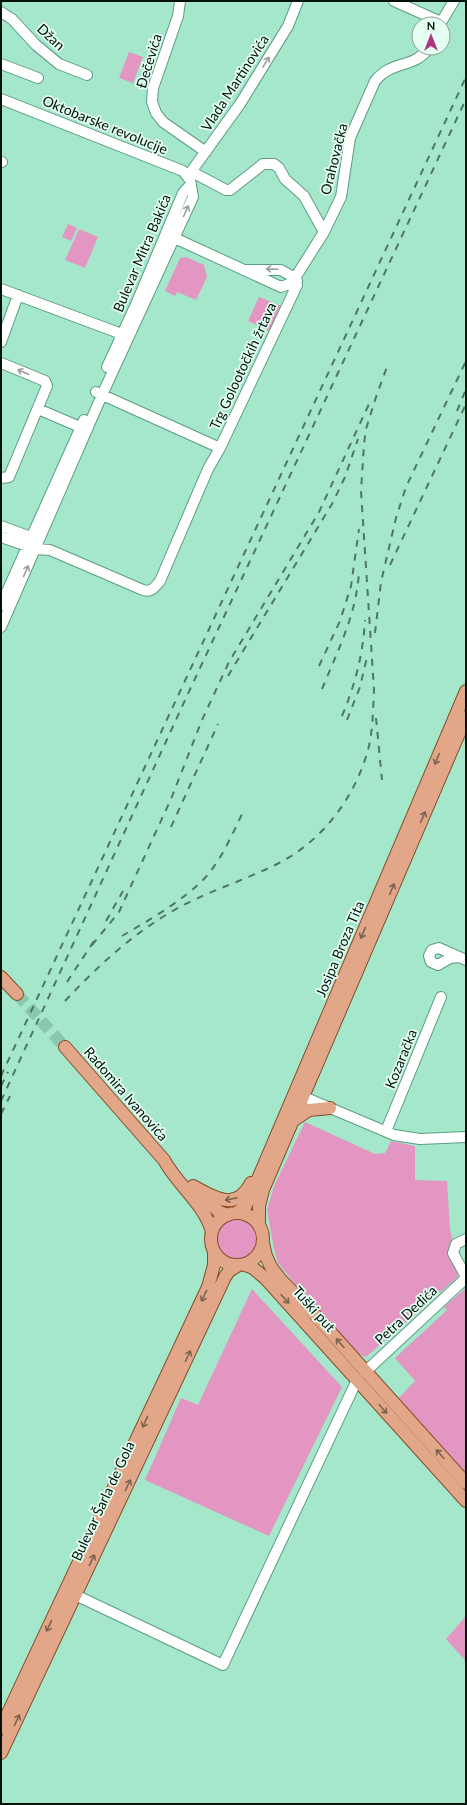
<svg xmlns="http://www.w3.org/2000/svg" width="467" height="1805" viewBox="0 0 467 1805" font-family="Lato,sans-serif">
<style>
.green{fill:#e396c1}
.lines{fill:none;stroke-linecap:round;stroke-linejoin:round}
.major-tunnel{stroke:#8bc7ad;stroke-width:12;stroke-dasharray:12 6;stroke-linecap:butt}
.minor-casing{stroke:#5c9c82;stroke-width:12}
.major-casing{stroke:#864d2a;stroke-width:14}
.minor{stroke:#fff;stroke-width:10}
.major{stroke:#e2a789;stroke-width:12}
.rail{stroke:#4e7765;stroke-width:2;stroke-dasharray:7 7;stroke-linecap:butt}
.oneway{stroke:#99a09d}
.oneway2{stroke:#7c644f}
.labels{text-anchor:middle;stroke-width:3.5;stroke-linejoin:round;paint-order:stroke}
.street-label{font-size:14px;fill:#001209;stroke:#e4fef2}
</style>
<rect width="100%" height="100%" fill="#a4e7ca"/>
<path class="green" d="M129 52 143 57 133 83 119 78Z
M68 224 77 228 71 241 62 237Z
M79 229 98 237 85 268 65 260Z
M186 257 204 265 207 277 196 300 177 292 175 296 165 291 180 258Z
M259 297 281 306 270 331 248 321Z
M305 1122 375 1154 385 1153 391 1141 415 1146V1180L447 1181 450 1230 461 1274 366 1357 351 1350 319 1313 278 1263 274 1249 267 1210 274 1186Z
M216 1240a21 21 0 1 1 42 0a21 21 0 1 1-42 0Z
M466 1288V1483L392 1405 415 1381 395 1358 447 1310 444 1307Z
M252 1289 342 1387 269 1536 145 1480 181 1398 198 1405Z
M466 1616V1661L446 1639Z"/>
<g class="lines">
<path class="major-tunnel" d="M17 994 65 1047"/>
<g class="minor-casing">
<path id="minor" d="M180 1 178 16 153 88 152 102 156 113 163 122 206 152
M394 1 441 22
M1 12 12 19 36 45 59 64 87 75
M440 24 454 1
M1 64 38 78
M1 99 183 171 190 180 193 197 102 395 1 627
M1 162H2
M192 172 226 190H230L263 164H274L279 168 285 179 304 196 324 232
M188 176 240 104 288 26 298 1
M168 235 281 287 297 281
M295 278 324 232 341 197 350 138 375 81C391 60 414 69 429 48
M1 289 127 336
M1 342 18 295
M1 363 45 381 47 386 9 477 1 478
M107 367 137 302 183 193 191 184
M96 392 220 448
M38 409 87 430
M1 526 36 539
M1 537 36 549 50 550 143 590C151 593 155 587 160 581L208 469 220 448 297 285 295 278 281 270H246
M1 605 84 420
M459 957 450 958 438 965 431 962 429 956 432 950 439 948 466 960
M297 1094 394 1135 420 1139 466 1137
M386 1131 441 997
M466 1239 456 1244 453 1253 466 1277
M365 1372 466 1278
M69 1592 223 1665 357 1380"/>
</g>
<g class="major-casing">
<path id="major" d="M1 977 17 994
M65 1047 164 1160C178 1186 204 1203 212 1232
M294 1120 309 1110 330 1108
M193 1186C215 1198 236 1212 251 1183
M200 1193 219 1212 228 1215
M211 1239a26 26 0 1 1 52 0a26 26 0 1 1-52 0Z
M236 1213 245 1207 252 1193 466 691
M259 1225V1206L263 1190 466 717
M263 1243 266 1256 271 1267 281 1280 315 1315 466 1483
M245 1265 253 1268 265 1278 466 1501
M1 1728 208 1287 214 1265V1252
M1 1753 225 1277 229 1271 237 1266"/>
</g>
<use href="#minor" class="minor"/>
<use href="#major" class="major"/>
<path class="rail" d="M457 411 466 389
M390 565 466 404
M375 633 381 582 396 518 406 487 466 361
M319 666 340 621 351 586 359 529
M228 676 332 504 345 477 358 439
M322 689C338 650 357 613 359 571
M342 716C355 685 363 655 365 620
M376 718 382 780
M347 720 360 687 367 657
M171 827 218 724
M106 921 123 891
M122 936C149 920 179 903 201 882 220 863 231 837 242 814
M92 945 119 912 171 799 202 720 229 662 319 512 369 404
M67 982 94 941
M65 1001C96 968 131 935 171 912 203 893 240 882 273 866 320 844 354 800 368 750 373 731 373 710 374 690L361 491 364 444 366 429 376 397 388 364
M1 1076 466 77
M1 1086 8 1072
M1 1101 186 698 466 99
M1 1114 10 1096"/>
</g>
<defs><path id="oneway-shaft" d="M-6 0H5M1.5-3L5.5 0L1.5 3" fill="none" stroke-width="1.6" stroke-linecap="round" stroke-linejoin="round"/></defs>
<g class="oneway">
<use href="#oneway-shaft" transform="translate(266 62) rotate(-58)"/>
<use href="#oneway-shaft" transform="translate(186 211) rotate(-66)"/>
<use href="#oneway-shaft" transform="translate(272 269) rotate(-178)"/>
<use href="#oneway-shaft" transform="translate(23 372) rotate(-157)"/>
<use href="#oneway-shaft" transform="translate(26 571) rotate(-66)"/>
</g>
<g class="oneway2">
<use href="#oneway-shaft" transform="translate(437 759) rotate(113)"/>
<use href="#oneway-shaft" transform="translate(423 817) rotate(-67)"/>
<use href="#oneway-shaft" transform="translate(392 889) rotate(-67)"/>
<use href="#oneway-shaft" transform="translate(363 933) rotate(113)"/>
<use href="#oneway-shaft" transform="translate(231 1199) rotate(169)"/>
<use href="#oneway-shaft" transform="translate(204 1296) rotate(115)"/>
<use href="#oneway-shaft" transform="translate(285 1299) rotate(48)"/>
<use href="#oneway-shaft" transform="translate(340 1343) rotate(-132)"/>
<use href="#oneway-shaft" transform="translate(188 1356) rotate(-65)"/>
<use href="#oneway-shaft" transform="translate(383 1409) rotate(48)"/>
<use href="#oneway-shaft" transform="translate(145 1422) rotate(115)"/>
<use href="#oneway-shaft" transform="translate(440 1454) rotate(-132)"/>
<use href="#oneway-shaft" transform="translate(128 1485) rotate(-65)"/>
<use href="#oneway-shaft" transform="translate(92 1560) rotate(-65)"/>
<use href="#oneway-shaft" transform="translate(49 1626) rotate(115)"/>
<use href="#oneway-shaft" transform="translate(17 1720) rotate(-65)"/>
</g>
<g class="labels">
<g class="street-label">
<text transform="translate(51 37) rotate(43)" y="5">Džan</text>
<text transform="translate(149 61) rotate(-73)" y="5">Đečevića</text>
<text transform="translate(235 83) rotate(-57)" y="5">Vlada Martinovića</text>
<text transform="translate(105 125) rotate(22)" y="5">Oktobarske revolucije</text>
<text transform="translate(334 159) rotate(-76)" y="5">Orahovačka</text>
<text transform="translate(142 253) rotate(-67)" y="5">Bulevar Mitra Bakića</text>
<text transform="translate(243 366) rotate(-65)" y="5">Trg Golootočkih žrtava</text>
<text transform="translate(340 949) rotate(-67)" y="5">Josipa Broza Tita</text>
<text transform="translate(401 1059) rotate(-68)" y="5">Kozaračka</text>
<text transform="translate(126 1094) rotate(49)" y="5">Radomira Ivanovića</text>
<text transform="translate(314 1309) rotate(48)" y="5">Tuški put</text>
<text transform="translate(406 1315) rotate(-43)" y="5">Petra Dedića</text>
<text transform="translate(103 1501) rotate(-65)" y="5">Bulevar Šarla de Gola</text>
</g>
</g>
<rect width="467" height="1805" fill="none" stroke="#001209" stroke-width="4"/>
<g transform="translate(431 36)"><circle r="19" fill="#e4fef2" stroke="#89a095"/>
<path d="M0-3L7 15L0 10L-7 15Z" fill="#b13484"/>
<text y="-6" font-size="11" font-weight="bold" text-anchor="middle" fill="#001209">N</text>
</g>
</svg>
